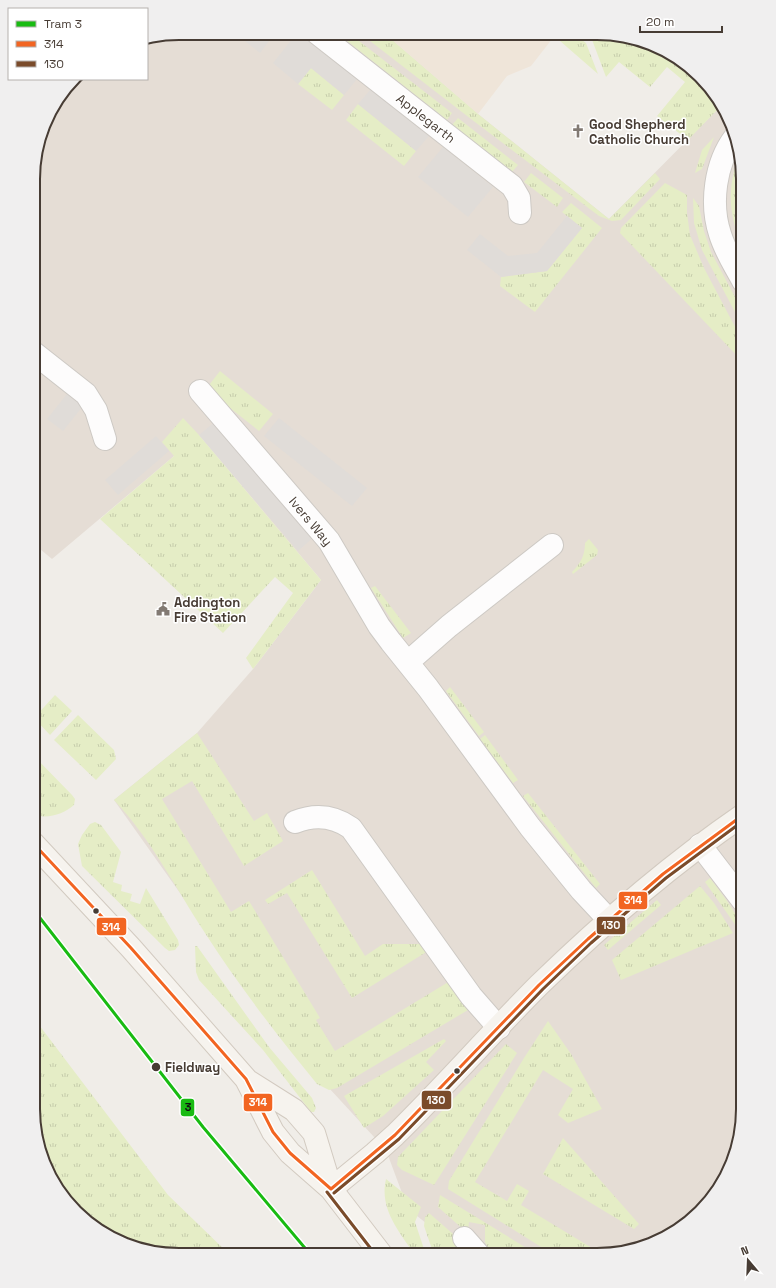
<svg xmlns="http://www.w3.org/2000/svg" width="776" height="1288" viewBox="0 0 776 1288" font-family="'Space Grotesk',sans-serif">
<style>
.residential{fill:#e5ddd5}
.education{fill:#efe5d9}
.grass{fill:url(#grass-tufts)}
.parking{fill:#e0dcd8}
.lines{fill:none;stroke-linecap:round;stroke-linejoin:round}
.street-casing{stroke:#cdc9c4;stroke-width:24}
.secondary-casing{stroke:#d2cac0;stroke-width:24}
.street{stroke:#fdfcfc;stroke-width:22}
.secondary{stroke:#f6f3ee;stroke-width:22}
.bus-1-casing{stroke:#fff;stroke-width:6}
.bus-2-casing{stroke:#fff;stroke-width:6}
.bus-1{stroke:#f26522;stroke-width:3}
.bus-2{stroke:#7a4b2a;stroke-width:3}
.tram-1-casing{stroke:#fff;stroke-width:6}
.tram-1{stroke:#19bb12;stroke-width:3}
.bus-dot{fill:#473c34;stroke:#fff;stroke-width:1.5}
.labels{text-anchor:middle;stroke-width:3;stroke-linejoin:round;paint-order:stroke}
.street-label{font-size:13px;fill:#473c34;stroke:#fff}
.poi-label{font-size:13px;font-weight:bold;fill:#473c34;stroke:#fff;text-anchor:start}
.stop-label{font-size:13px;font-weight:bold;fill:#473c34;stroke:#fff;text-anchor:start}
.rim{fill:none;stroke:#473c34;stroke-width:2}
.line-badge{stroke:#fff;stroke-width:1.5}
.badge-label{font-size:11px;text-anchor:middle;font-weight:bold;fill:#fff}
.pale-badge-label{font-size:11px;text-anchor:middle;font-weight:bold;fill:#111}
</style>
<defs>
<pattern id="grass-tufts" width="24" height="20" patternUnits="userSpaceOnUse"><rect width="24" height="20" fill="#e5edc6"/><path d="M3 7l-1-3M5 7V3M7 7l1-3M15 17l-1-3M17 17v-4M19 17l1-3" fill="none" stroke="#c6ccab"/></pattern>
</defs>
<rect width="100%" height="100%" fill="#f0ede8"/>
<path class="residential" d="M179 33 385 34 478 114 609 219 720 107 732 123 743 179V1119L732 1165 713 1198 686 1225 653 1244 597 1255H439L435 1230 408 1209 386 1150 283 1038 114 800 197 733 253 669 321 580 199 435 52 559 34 544V160L48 114 75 79H147V39Z"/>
<path class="education" d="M385 34H556L531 66 507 76 478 114Z"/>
<path class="grass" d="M337 33 350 34 452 113 447 120Z
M361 34H385L478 114 609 219 655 173 660 179 621 220 612 221 599 216 471 119Z
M552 34H574L586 43 598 74Z
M594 34H616L686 63 720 107 688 140 657 116 685 82 667 67 650 87 619 62 606 77 591 37Z
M311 68 344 95 332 110 298 84Z
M358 104 416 151 404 166 346 120Z
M458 118 518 165 512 172 452 125Z
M714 137 702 169 695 173 702 150Z
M737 161 740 162 741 170 737 189V205L743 230V246C729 219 727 190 737 161Z
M531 173 563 198 557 207 524 182Z
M665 183 687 195V213L690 235 704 268 743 342V362L620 233 621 228Z
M693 198 699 206 704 231 711 252 743 312V327L702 250 694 223Z
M571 203 602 228 535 312 500 286 501 277 547 271 582 228 562 212Z
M220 371 273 414 259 431 206 389Z
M183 418 199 435 321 580 253 669 246 658 293 593 275 577 223 633 100 519 174 456 162 442Z
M589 539 598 550 597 555 573 574 572 572C581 563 585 555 585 543Z
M375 586 411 633 403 638 371 588Z
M450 687 484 732 479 736 446 691Z
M55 695 72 711 50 735 34 718Z
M78 715 114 750 116 759 96 780 54 740Z
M197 733 254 821 267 813 283 841 244 866 192 781 162 799 231 912 249 901 320 1018 316 1020 335 1051 450 981 468 1010 337 1088 329 1090 317 1084C277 1035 239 986 205 933 175 887 151 839 114 800Z
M485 735 518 780 513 783 480 739Z
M33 755 72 795 75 799 74 805C64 814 46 820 33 814Z
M528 793 600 884 596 888 523 796Z
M95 822 101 825 121 852 113 882 122 885 121 891 132 894 130 901 140 904 146 888 178 940 179 945 175 950 169 951 165 948 82 866 78 844 82 835 90 824Z
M312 870 365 956 383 944H423L428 951 352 998 287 893 268 904 265 900Z
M710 878 727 901 743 926 739 930 705 882Z
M700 886 714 903 733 933 621 980 612 960Z
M657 900 661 905 608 950 604 945Z
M195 946H197L269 1047 312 1098 316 1108 314 1112H311L263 1050 199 980 196 972Z
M33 1017 168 1195 229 1254H160L123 1244 90 1225 44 1165 33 1109Z
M548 1021 571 1054 602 1109 568 1123 558 1115 573 1089 543 1070 475 1182 507 1201 517 1184 529 1191 521 1205 602 1254 554 1255 448 1189 449 1181 524 1058Z
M444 1039 446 1041 426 1062 434 1070 383 1116 364 1128 344 1096Z
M506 1044 517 1053 434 1185 402 1170 397 1165 398 1157Z
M563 1138 639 1224 634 1229 543 1174Z
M386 1179 421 1207 415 1222 426 1255 414 1254C399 1231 379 1209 386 1179Z
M440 1195 538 1255H492L485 1242V1225L469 1222 468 1230H464L438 1207Z
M429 1213 460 1240 461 1244 450 1255H434L424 1226 425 1217Z"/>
<path class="parking" d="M235 33H275L260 53Z
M297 33H300L357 79 344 95 311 68 298 84 273 63Z
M371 89 429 136 416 151 358 104Z
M443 147 493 187 468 217 418 177Z
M567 216 582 228 547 271 501 277 467 250 480 234 508 256 537 253Z
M67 394 83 406 63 431 47 419Z
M279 418 367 488 352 506 264 436Z
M217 420 315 536 298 551 199 435Z
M156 436 169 451 118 495 105 480Z"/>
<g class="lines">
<g class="street-casing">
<path id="street" d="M317 33 512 186 519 198 520 213
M735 137C715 163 710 204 720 234 725 251 735 266 743 281
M34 353 86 394 96 410 105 439
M200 391 329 541 379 626 391 642 428 688 530 827 581 890 609 920
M408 662 449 626 552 545
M295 822C315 814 334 816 351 828L471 996 499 1028
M700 845 743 901
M464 1238 479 1255"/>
</g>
<g class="secondary-casing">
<path id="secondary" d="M33 843 131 948 246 1079 273 1132 290 1153 331 1189 381 1254
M248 1081 294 1110 314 1133 331 1189
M331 1189 375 1153 395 1135C444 1087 490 1034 539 985 603 923 670 865 743 815"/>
</g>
<use href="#street" class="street"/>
<use href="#secondary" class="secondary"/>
<g class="bus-1-casing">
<path id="bus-1" d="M33 843 131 948 246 1079 273 1132 290 1153 331 1189
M331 1189 395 1135 539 985 588 939 663 874 743 815"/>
</g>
<g class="bus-2-casing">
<path id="bus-2" d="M327 1192 375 1254
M334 1193 399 1139 543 989 591 943 666 878 743 821"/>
</g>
<use href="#bus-1" class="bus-1"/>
<use href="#bus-2" class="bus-2"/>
<g class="tram-1-casing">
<path id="tram-1" d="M33 909 203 1127 310 1254"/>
</g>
<use href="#tram-1" class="tram-1"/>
</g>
<defs>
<g id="church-bare" transform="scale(1.08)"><path d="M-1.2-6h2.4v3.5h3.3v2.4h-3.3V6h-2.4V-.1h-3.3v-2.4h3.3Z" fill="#827a73" stroke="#fff" stroke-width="2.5" paint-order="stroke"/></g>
<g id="civic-bare" transform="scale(1.08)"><path d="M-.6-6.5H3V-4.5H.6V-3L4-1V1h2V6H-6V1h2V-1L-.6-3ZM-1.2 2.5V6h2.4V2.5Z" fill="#827a73" stroke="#fff" stroke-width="2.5" paint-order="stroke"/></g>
</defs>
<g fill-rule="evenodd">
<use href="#church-bare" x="578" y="131"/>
<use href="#civic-bare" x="163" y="609"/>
</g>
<g class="bus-dot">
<circle cx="96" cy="911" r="3.5"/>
<circle cx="156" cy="1067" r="5"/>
<circle cx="457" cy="1071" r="3.5"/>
</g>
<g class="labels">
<g class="street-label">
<text transform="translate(426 118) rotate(38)" y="5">Applegarth</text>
<text transform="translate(311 521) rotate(50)" y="5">Ivers Way</text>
</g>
<g class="poi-label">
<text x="589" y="129">Good Shepherd<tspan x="589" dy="15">Catholic Church</tspan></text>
<text x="174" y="607">Addington<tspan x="174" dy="15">Fire Station</tspan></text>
</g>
<g class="stop-label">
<text x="165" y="1072">Fieldway</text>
</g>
</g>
<path d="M0 0H776V1288H0ZM179 40H597A139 139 0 0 1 736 179V1109A139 139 0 0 1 597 1248H179A139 139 0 0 1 40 1109V179A139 139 0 0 1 179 40Z" fill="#f0efef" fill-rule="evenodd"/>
<path class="rim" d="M179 40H597A139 139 0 0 1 736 179V1109A139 139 0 0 1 597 1248H179A139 139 0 0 1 40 1109V179A139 139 0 0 1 179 40Z"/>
<g class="line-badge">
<rect x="618" y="891" width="30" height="19" rx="4" fill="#f26522"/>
<rect x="596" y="916" width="30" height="19" rx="4" fill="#7a4b2a"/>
<rect x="96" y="917" width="31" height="19" rx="4" fill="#f26522"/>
<rect x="421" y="1090" width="31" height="20" rx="4" fill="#7a4b2a"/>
<rect x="243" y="1093" width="30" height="19" rx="4" fill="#f26522"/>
<rect x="180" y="1098" width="15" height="19" rx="4" fill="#19bb12"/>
</g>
<g class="badge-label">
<text x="633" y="904">314</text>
<text x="611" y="929">130</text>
<text x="111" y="931">314</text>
<text x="436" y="1104">130</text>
<text x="258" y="1106">314</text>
</g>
<g class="pale-badge-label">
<text x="188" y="1111">3</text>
</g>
<rect x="8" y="8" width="140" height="72" fill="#ffffff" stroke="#b5b1ae"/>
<rect x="16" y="21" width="20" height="6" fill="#19bb12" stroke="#b5b1ae"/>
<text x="44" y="28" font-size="12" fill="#473c34">Tram 3</text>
<rect x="16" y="41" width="20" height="6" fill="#f26522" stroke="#b5b1ae"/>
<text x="44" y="48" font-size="12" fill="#473c34">314</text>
<rect x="16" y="61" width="20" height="6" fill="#7a4b2a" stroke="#b5b1ae"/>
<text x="44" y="68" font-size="12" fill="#473c34">130</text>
<g transform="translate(748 1260) rotate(341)" stroke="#ffffff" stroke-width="3" paint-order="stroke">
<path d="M0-3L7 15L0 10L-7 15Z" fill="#473c34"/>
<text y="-6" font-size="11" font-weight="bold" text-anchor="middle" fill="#473c34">N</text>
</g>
<path d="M640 26v6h82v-6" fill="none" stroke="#473c34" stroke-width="2"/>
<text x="646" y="26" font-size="12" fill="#473c34" stroke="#ffffff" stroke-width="3" paint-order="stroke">20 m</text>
</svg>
